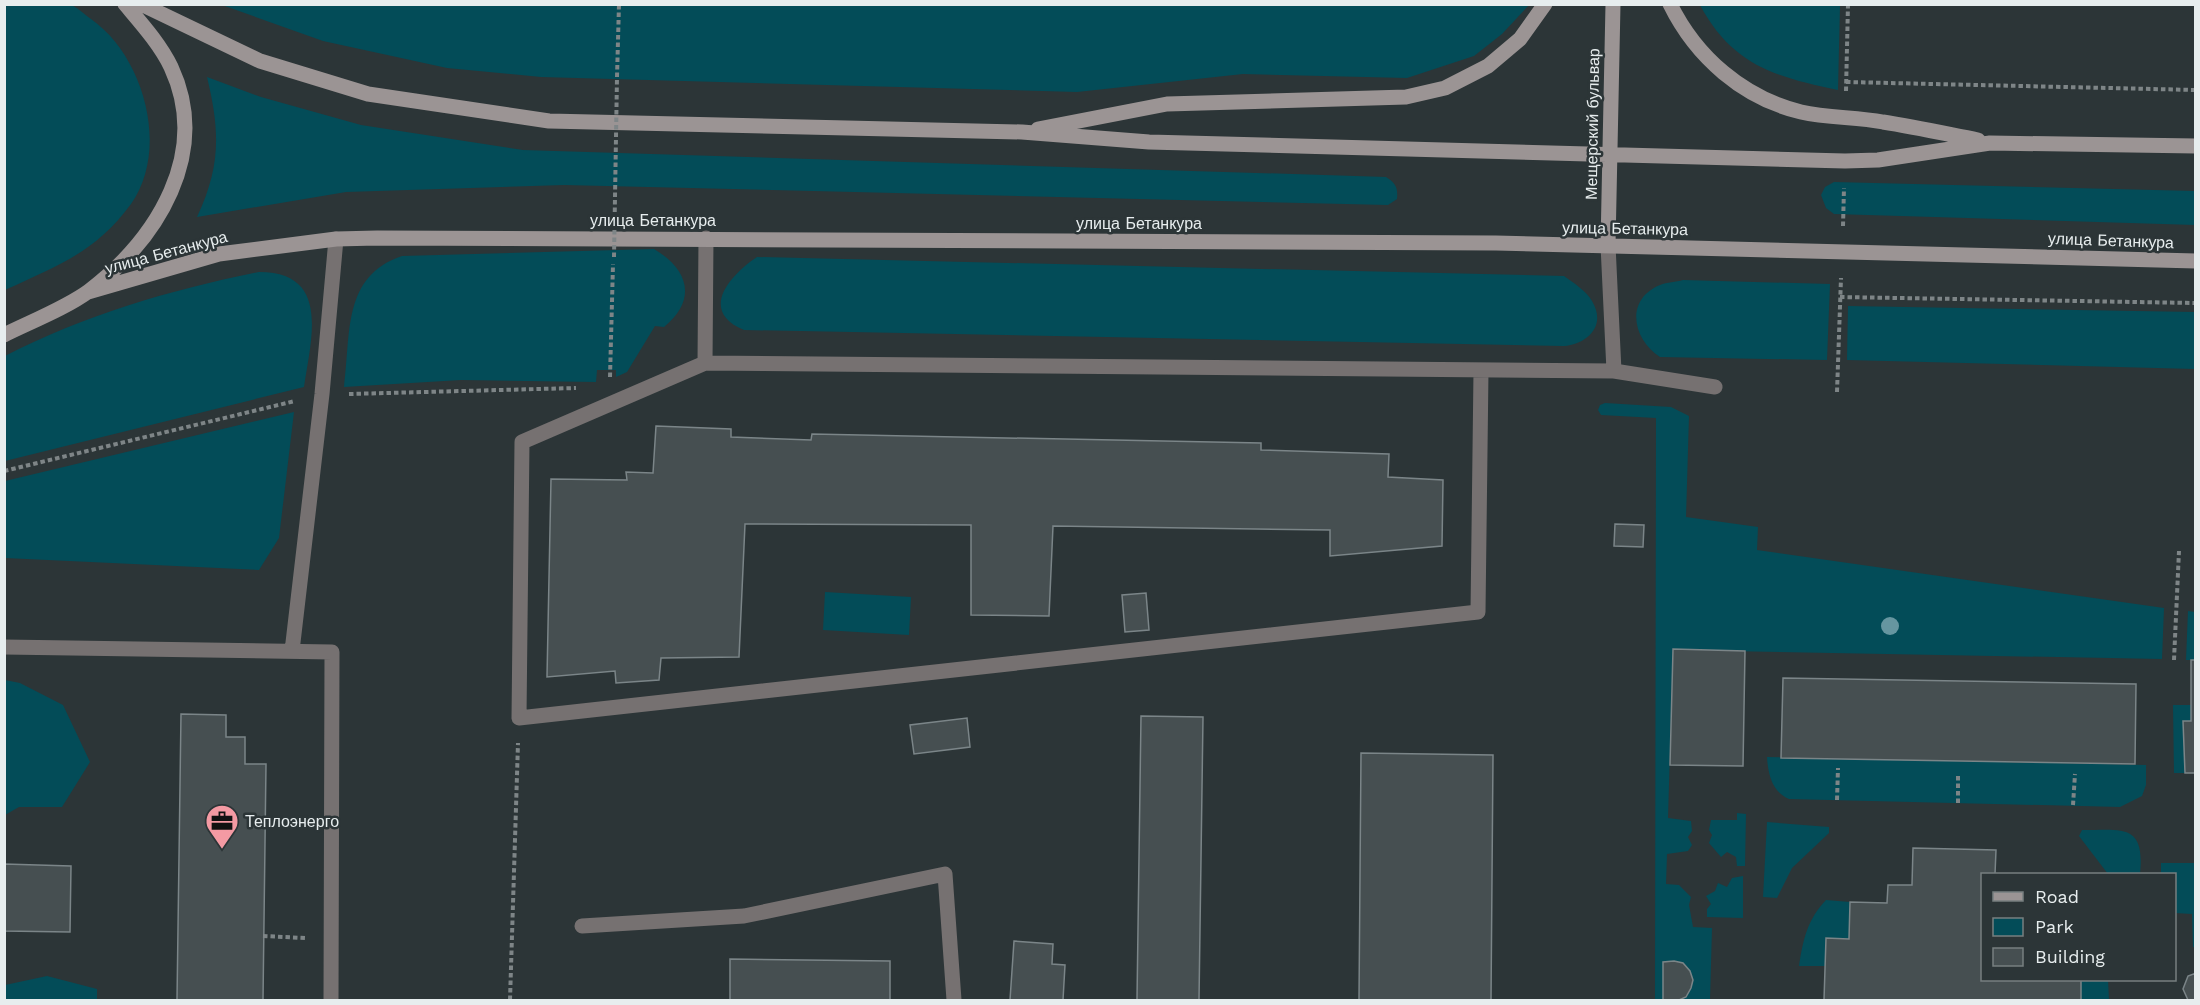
<svg xmlns="http://www.w3.org/2000/svg" width="2200" height="1005" viewBox="0 0 2200 1005" font-family="'Work Sans',sans-serif">
<style>
.green{fill:#034c58}
.building{fill:#464f51;stroke:#7b8588;stroke-width:1.5}
.lines{fill:none;stroke-linecap:round;stroke-linejoin:round}
.path{stroke:#7e8587;stroke-width:4;stroke-dasharray:4.5 3;stroke-linecap:butt}
.lane{stroke:#767171;stroke-width:15}
.secondary{stroke:#9b9494;stroke-width:15}
.path-bridge{stroke:#7e8587;stroke-width:4;stroke-dasharray:4.5 3;stroke-linecap:butt}
.tree{fill:#6696a0}
.labels{text-anchor:middle;stroke-width:5;stroke-linejoin:round;paint-order:stroke}
.street-label{font-size:16px;fill:#e7edee;stroke:#2c3537}
.poi-label{font-size:16px;fill:#e7edee;stroke:#2c3537;text-anchor:start}
</style>
<rect width="100%" height="100%" fill="#2c3537"/>
<path class="green" d="M4 5C24 4 49 0 69 4 76 6 85 15 91 19 144 56 170 149 131 204 96 252 57 266 5 290Z
M222 5H1529L1502 34 1474 56 1407 78 1243 74 1077 92 541 77 447 68 323 41Z
M1700 5H1840L1838 90C1775 77 1732 65 1700 5Z
M207 77 261 97 361 125 523 150 1386 177C1396 183 1398 188 1397 199L1388 205 564 185 346 192 197 217C221 166 220 131 207 77Z
M1834 182 2195 191V225L1834 214 1826 208 1821 195 1825 187Z
M654 249C688 269 698 299 664 327L655 326 627 372 616 377V370H597L596 382 461 380 344 387C351 334 342 276 402 256Z
M757 257 1564 276C1574 283 1586 291 1592 301 1607 326 1587 344 1564 346L744 330C698 311 730 275 757 257Z
M259 272C331 272 311 339 304 387L5 461V356C85 315 170 290 259 272Z
M1683 280 1830 284 1827 360 1660 357C1633 340 1624 300 1660 285 1667 282 1676 282 1683 280Z
M1848 306 2195 312V369L1847 360Z
M1605 403 1671 407 1689 416 1686 517 1758 527 1757 550 2164 608 2162 659 1673 650 1668 818 1691 821 1692 831 1688 837 1692 845 1688 851 1667 854 1666 884 1679 885 1691 897 1689 905 1693 927 1712 928 1710 1000H1679L1686 997 1693 980 1683 963 1663 962V1000H1655L1656 418 1601 415 1598 410 1600 405Z
M294 412 279 538 259 570 5 558V481Z
M825 592 911 597 909 635 823 630Z
M2188 611 2195 612 2196 660H2186Z
M5 680 20 683 63 705 90 762 62 807H19L5 815Z
M2173 705H2191V721L2183 722 2185 773H2174Z
M1767 757 2146 765V785L2142 796 2120 807 1789 799C1772 792 1768 774 1767 757Z
M1737 813 1746 814 1745 866H1737L1736 857 1727 852 1721 857 1709 843 1712 835 1709 830 1711 820H1737Z
M1767 822 1829 827V833L1792 868 1777 898 1763 897Z
M2082 830C2123 830 2145 823 2140 874H2108L2079 836Z
M2161 863H2195V947H2193L2192 914 2175 913 2174 874H2161Z
M1743 876V918L1707 917V909L1711 904 1706 896 1715 891 1718 883 1727 887 1732 878Z
M1826 900 1850 902 1849 939 1826 938 1825 966H1799C1803 940 1807 920 1826 900Z
M47 976 97 989V1000H5V985Z
M2081 980H2108L2109 1000H2081Z"/>
<path class="building" d="M656 426 731 429V437L811 440 812 434 1261 443V450L1389 454 1388 477 1443 480 1442 546 1330 556V530L1053 526 1049 616 971 615V525L745 524 739 657 661 658 659 680 616 683 615 671 547 677 551 479 627 480 626 472 653 473Z
M1615 524 1644 525 1643 547 1614 546Z
M1146 593 1149 630 1125 632 1122 595Z
M1673 649 1745 651 1743 766 1670 765Z
M2191 660H2196V773H2185L2183 721H2191Z
M1783 678 2136 684 2135 764 1781 758Z
M181 714 226 715V737H245V764H266L263 1000H177Z
M1141 716 1203 717 1199 1000H1137Z
M967 718 970 747 914 754 910 725Z
M1361 753 1493 755 1491 1000H1359Z
M1913 848 1996 850 1995 874H1982V980H2081V1000H1824L1826 938 1849 939 1850 902 1887 903 1888 885H1912Z
M4 864 71 866 70 932 4 931Z
M1014 941 1053 944 1052 964 1065 965 1063 1000H1010Z
M730 959 890 961V1000H730Z
M1674 961 1683 963 1690 971 1693 980 1691 988 1686 997 1679 1000H1663V962Z
M2196 973V1000H2188L2183 989 2188 976Z"/>
<g class="lines">
<path class="path" d="M617 77 619 4
M1846 82 2196 90
M1846 91 1848 4
M1843 226 1844 188
M1840 297 2196 303
M610 377 613 264
M1837 392 1841 278
M349 394 576 388
M4 471 295 401
M2174 660 2179 551
M1958 776V803
M1837 800 1838 768
M2073 805 2075 774
M263 936 305 938
M510 1000 518 743"/>
<path class="lane" d="M1608 245 1614 371 1715 387
M705 363 706 238
M1481 371 1478 612 519 718 522 442 705 363 1614 371
M4 647 332 652 331 1000
M292 651 322 394 336 239
M582 926 744 916 945 874 954 1000"/>
<path class="secondary" d="M141 4 260 61 368 94 549 121 1022 132 1149 142 1845 161 1878 160 1990 143 2196 146
M1670 4C1696 57 1743 98 1801 112 1828 118 1856 117 1883 122 1915 127 1947 134 1978 140
M1038 129 1167 104 1406 97 1445 88 1488 66 1520 39 1545 4
M1608 245 1613 4
M88 292 219 254 336 239 377 238 1496 243 2196 261
M4 335C30 322 66 308 89 291 158 238 211 153 171 67 160 44 141 23 125 4"/>
<path class="path-bridge" d="M614 257 617 77"/>
</g>
<circle class="tree" cx="1890" cy="626" r="9"/>
<defs>
<g id="office-pin" transform="scale(1.725)"><path d="M0 17L-7.5 6A9.5 9.5 0 1 1 7.5 6Z" fill="#f49aa3" stroke="#2c3537"/><path d="M-6-3h4V-5.5h4V-3h4V5H-6ZM-1-4.5V-3h2v-1.5ZM-6 0V1H6V0Z" fill="#111"/></g>
</defs>
<g fill-rule="evenodd">
<use href="#office-pin" x="222" y="821"/>
</g>
<g class="labels">
<g class="street-label">
<text transform="translate(1592 124) rotate(-89)" y="6">Мещерский бульвар</text>
<text x="653" y="226">улица Бетанкура</text>
<text x="1139" y="229">улица Бетанкура</text>
<text transform="translate(1625 228) rotate(1)" y="6">улица Бетанкура</text>
<text transform="translate(2111 240) rotate(2)" y="6">улица Бетанкура</text>
<text transform="translate(166 252) rotate(-15)" y="6">улица Бетанкура</text>
</g>
<g class="poi-label">
<text x="245" y="827">Теплоэнерго</text>
</g>
</g>
<rect width="2200" height="1005" fill="none" stroke="#e7edee" stroke-width="12"/>
<rect x="1981" y="873" width="195" height="108" fill="#2c3537" stroke="#777f80" stroke-width="1.5"/>
<rect x="1993" y="892" width="30" height="9" fill="#9b9494" stroke="#777f80" stroke-width="1.5"/>
<text x="2035" y="903" font-size="18" fill="#e7edee">Road</text>
<rect x="1993" y="918" width="30" height="18" fill="#034c58" stroke="#777f80" stroke-width="1.5"/>
<text x="2035" y="933" font-size="18" fill="#e7edee">Park</text>
<rect x="1993" y="948" width="30" height="18" fill="#464f51" stroke="#777f80" stroke-width="1.5"/>
<text x="2035" y="963" font-size="18" fill="#e7edee">Building</text>
</svg>
